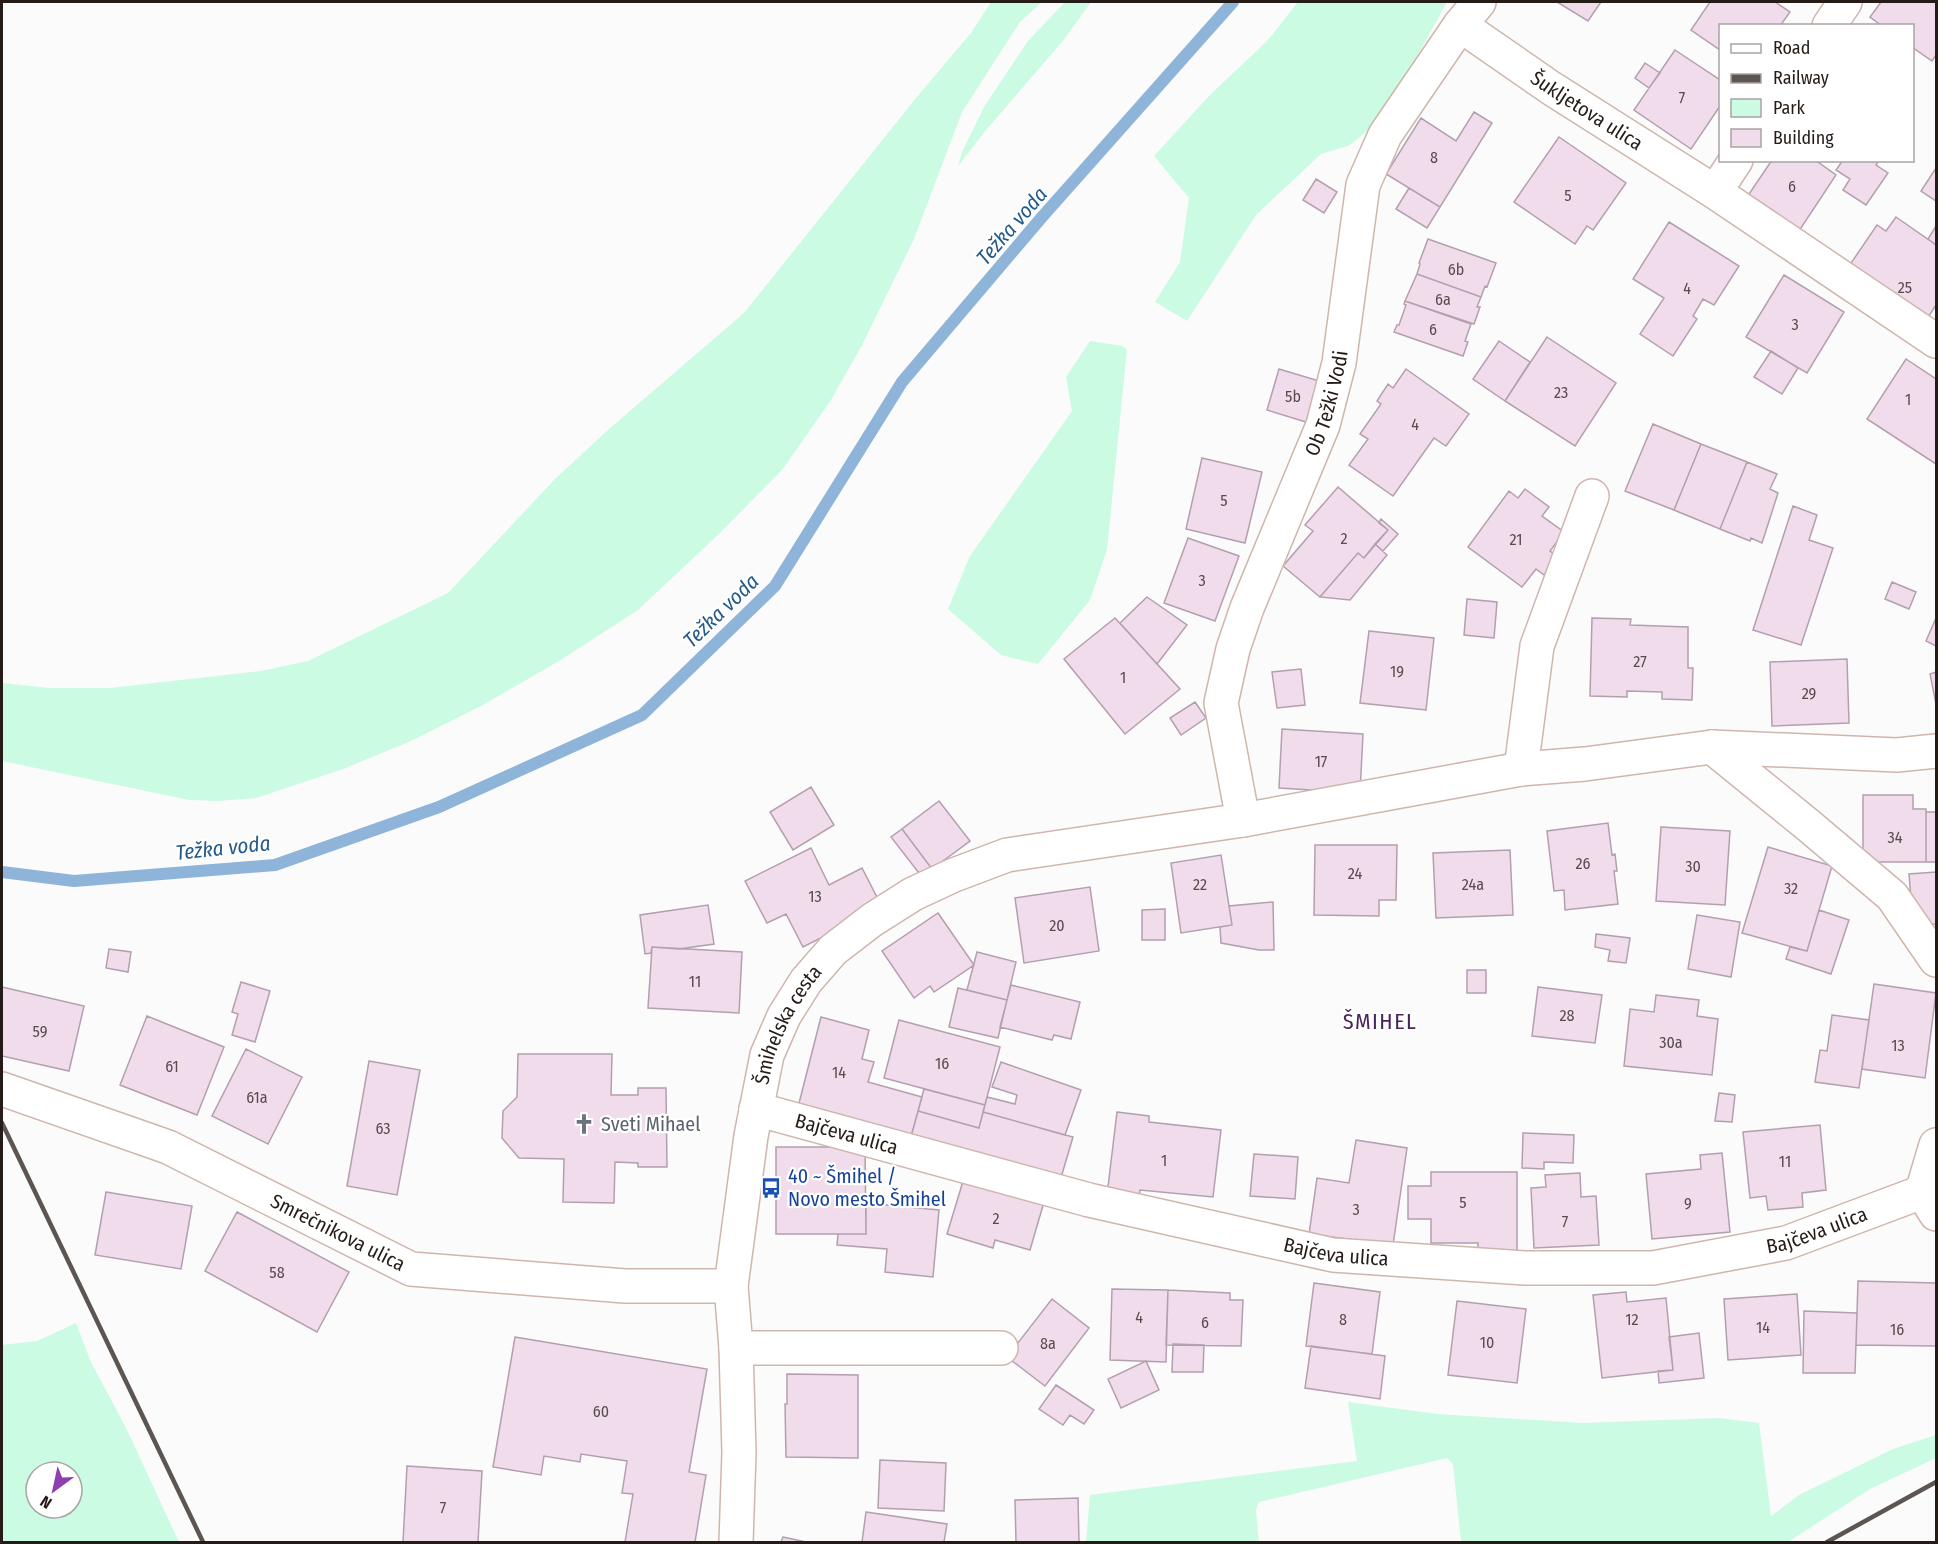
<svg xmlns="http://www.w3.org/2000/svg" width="1938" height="1544" viewBox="0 0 1938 1544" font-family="'Fira Sans Condensed',sans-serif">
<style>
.green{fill:#cbfbe2;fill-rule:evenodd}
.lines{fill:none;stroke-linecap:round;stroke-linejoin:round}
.stream{stroke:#8eb4d9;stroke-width:12}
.building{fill:#f1dcec;stroke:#b39fae;stroke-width:1.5}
.minor-casing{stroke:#cfb6ad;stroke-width:36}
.tertiary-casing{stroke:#cfb6ad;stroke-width:36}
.minor{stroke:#fff;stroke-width:33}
.tertiary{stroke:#fff;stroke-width:33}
.rail{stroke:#5c5552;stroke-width:4.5}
.labels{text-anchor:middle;stroke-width:4.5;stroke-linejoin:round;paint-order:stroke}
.number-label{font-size:16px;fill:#584c4d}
.street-label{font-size:20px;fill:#251c18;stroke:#fff}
.worship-label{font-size:20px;fill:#5b616d;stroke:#fff;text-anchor:start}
.transit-label{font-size:20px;fill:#164399;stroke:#fff;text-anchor:start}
.water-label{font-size:21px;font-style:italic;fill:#225a8a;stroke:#fff}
.quarter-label{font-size:22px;letter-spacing:1.5px;fill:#4b245a;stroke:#fff}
</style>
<rect width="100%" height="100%" fill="#fbfbfb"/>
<path class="green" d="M991 2H1042L1020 22 962 112 914 239 862 345 831 400 782 470 720 533 638 610 559 661 481 706 411 741 343 769 256 798 218 801 189 800 2 761V683L49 688H110L261 671 308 661 448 593 555 479 609 429 744 313 916 98 971 33Z
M1065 2H1091L1062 42 986 130 958 166 962 152 984 107 1028 41Z
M1298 2H1447L1414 62 1370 129 1348 146 1321 154 1256 215 1187 321 1155 302 1180 262 1189 198 1154 156 1210 95 1268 40Z
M1090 341 1122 346 1127 349 1107 550 1090 600 1038 664 1001 655 948 609 970 556 1072 411 1066 377Z
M76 1323 90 1360 127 1430 179 1542H2V1345L37 1341ZM36 1472H72V1508H36Z
M1348 1402 1437 1414 1583 1423 1718 1418 1759 1423 1771 1516 1799 1495 1893 1449 1936 1435V1458L1870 1489 1788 1542H1461L1453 1464 1447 1458 1259 1502 1256 1510 1259 1542H1086L1090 1495 1357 1461Z"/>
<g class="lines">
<path class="stream" d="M2 872 74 881 275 865 439 807 642 715 775 586 902 382 1042 217 1233 2"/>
</g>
<path class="building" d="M1557 2H1601L1588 21Z
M1710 2H1775L1790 12 1780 26H1720V50L1691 30Z
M1881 2H1936V55L1932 61 1912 47V26H1882L1870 17Z
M1675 50 1720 80V106L1691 149 1634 110Z
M1645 63 1660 73 1649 88 1635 78Z
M1474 112 1492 123 1440 207 1386 174 1421 118 1456 141Z
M1559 137 1626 183 1593 230 1587 226 1575 244 1514 202Z
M1772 160H1815L1836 175 1799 231 1747 197Z
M1843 160H1879L1876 165 1888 173 1866 205 1843 190 1850 179 1836 170Z
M1936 168V201L1921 191Z
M1316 179 1337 192 1324 213 1303 200Z
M1409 188 1440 207 1427 228 1396 209Z
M1896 217 1936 245V305L1925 322 1847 269 1877 225 1886 231Z
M1669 222 1739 266 1714 305 1703 299 1693 316 1697 319 1673 356 1640 334 1664 298 1633 279Z
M1936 226V245L1928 239Z
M1428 239 1496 263 1487 287 1485 286 1481 297 1417 274 1420 264 1419 263Z
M1417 274 1481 297 1477 307H1480L1474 324 1405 301Z
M1784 275 1844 312 1807 373 1746 337Z
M1405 301 1471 324 1465 341 1468 342 1463 356 1394 332 1397 325H1399L1406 305 1404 304Z
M1547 337 1616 383 1575 446 1505 401Z
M1499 341 1530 362 1505 401 1473 379Z
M1771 351 1798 368 1782 394 1754 377Z
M1906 359 1936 379V464L1867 419Z
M1279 369 1319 381 1306 422 1267 410Z
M1406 369 1469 414 1446 446 1434 438 1393 496 1349 465 1368 439 1360 434 1381 404 1377 401 1388 384 1393 388Z
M1653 424 1701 444 1674 510 1625 491Z
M1701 444 1747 462 1720 529 1674 510Z
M1202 458 1262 472 1245 543 1186 529Z
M1747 462 1777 474 1770 489 1778 493 1762 543 1751 538 1750 541 1720 529Z
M1338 487 1388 530 1364 558 1358 553 1320 597 1283 566 1313 531 1305 525Z
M1525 489 1549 507 1542 516 1564 532 1550 551 1558 557 1544 575 1536 569 1522 587 1468 547 1509 491 1518 498Z
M1793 506 1817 515 1809 540 1833 548 1801 645 1753 630Z
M1381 519 1398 534 1383 551 1375 544 1388 530 1379 523Z
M1188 538 1239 556 1215 621 1164 603Z
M1375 544 1387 555 1350 600 1320 597 1358 553 1364 558Z
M1892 582 1916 592 1909 609 1885 599Z
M1147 597 1187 625 1157 664 1120 623Z
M1467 599 1497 602 1494 638 1464 635Z
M1115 618 1180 689 1125 734 1064 659Z
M1592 618 1631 619 1630 625 1688 627V668H1693L1692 700 1662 699V692L1627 691V697L1590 696Z
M1936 618V646L1926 641Z
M1369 631 1434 638 1426 710 1360 703Z
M1847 659 1849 723 1772 726 1770 662Z
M1301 669 1305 705 1277 708 1272 672Z
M1936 672V704L1930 674Z
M1195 702 1206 718 1181 735 1170 718Z
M1282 729 1363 734 1360 793 1279 788Z
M811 787 834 825 793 850 770 812Z
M1863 795H1913V809H1926V862H1863Z
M939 801 970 841 932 869 902 829Z
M1926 812H1936V862H1926Z
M1608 823 1612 855 1615 854 1617 871H1614L1618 904 1565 910 1564 890 1554 891 1547 831Z
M1661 827 1730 831 1725 905 1656 901Z
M902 829 932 869 922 877 891 837Z
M1315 845H1397L1396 900H1379V916L1314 915Z
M1768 847 1832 866 1807 951 1742 933Z
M811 848 829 885 862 868 882 907 803 947 786 914 767 923 745 881Z
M1510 850 1513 915 1436 918 1433 853Z
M1221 855 1232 925 1181 933 1171 863Z
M1936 872V924L1913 925 1909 874Z
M1090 887 1099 951 1024 963 1015 898Z
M1273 902 1274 950H1259L1221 943 1220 927 1232 925 1229 906Z
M708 905 714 944 679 949 652 947 651 953 645 954 640 915Z
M1165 909V940H1142V910Z
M1819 910 1849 920 1831 974 1786 959 1790 947 1807 951Z
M938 913 974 965 934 992 930 986 914 998 882 951Z
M1697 915 1740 922 1731 977 1688 969Z
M1596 934 1630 938 1626 963 1608 961 1610 950 1595 947Z
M652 947 742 952 739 1013 648 1008Z
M109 949 131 952 128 972 106 968Z
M977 952 1016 962 1007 1000 967 990Z
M1467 970H1486V993H1467Z
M241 982 270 991 255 1042 232 1035 238 1014 232 1012Z
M1874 984 1936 993 1925 1078 1862 1069Z
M1011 985 1080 1002 1071 1039 1054 1035 1052 1040 1000 1027Z
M2 987 84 1006 69 1071 2 1056Z
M1538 987 1602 995 1595 1043 1532 1036Z
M958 988 1007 1000 998 1038 949 1027Z
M1656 995 1699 1000 1697 1016 1718 1019 1712 1075 1624 1066 1630 1009 1654 1012Z
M1832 1015 1869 1020 1859 1088 1815 1082 1820 1050 1827 1051Z
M147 1016 224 1047 197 1115 120 1085Z
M821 1017 869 1030 862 1059 874 1062 868 1082 922 1097 909 1144 797 1111Z
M899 1020 1000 1047 985 1105 884 1078Z
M246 1049 302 1077 268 1144 212 1116Z
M518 1054H612L611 1095H638V1088H666L667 1167H638V1163L615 1162 614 1203 563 1202 564 1159 519 1158 502 1138 503 1111 517 1097Z
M369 1061 420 1070 397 1195 347 1186Z
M1001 1062 1081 1090 1065 1135 983 1112 987 1097 1015 1104 1017 1095 992 1087Z
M924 1089 985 1105 979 1128 918 1111Z
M1719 1093 1735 1095 1732 1122 1715 1121Z
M918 1111 979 1128 983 1112 1073 1137 1060 1181 910 1140Z
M1117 1112 1149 1116V1122L1221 1130 1213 1197 1140 1190 1139 1198 1107 1195Z
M1820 1125 1826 1190 1802 1193 1803 1207 1768 1210 1766 1196 1750 1198 1743 1132Z
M1523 1133 1574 1135 1573 1163 1544 1162V1169L1522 1168Z
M1356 1140 1407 1148 1393 1245 1309 1234 1317 1178 1349 1183Z
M776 1147H865L866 1234H776Z
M1722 1153 1730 1232 1652 1239 1646 1174 1701 1169 1700 1155Z
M1254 1154 1298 1157 1295 1199 1250 1196Z
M1431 1172H1517V1253H1478V1243H1431V1219H1408V1186H1431Z
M1580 1173 1581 1197 1596 1196 1599 1245 1534 1248 1531 1188 1546 1187 1545 1175Z
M964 1178 1044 1202 1030 1250 995 1240 993 1248 947 1234Z
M106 1192 192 1206 181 1269 95 1255Z
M866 1203 939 1210 933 1277 885 1272 887 1249 837 1245 838 1234H866Z
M237 1212 349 1272 317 1332 205 1271Z
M1858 1281 1936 1283V1346L1856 1345Z
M1314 1283 1380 1292 1372 1354 1306 1346Z
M1112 1289 1168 1290 1166 1362 1110 1360Z
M1168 1290 1230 1293V1300H1243L1241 1346 1166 1345Z
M1626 1292 1627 1302 1666 1298 1673 1370 1602 1378 1593 1295Z
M1797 1294 1801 1355 1728 1360 1724 1299Z
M1052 1299 1089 1328 1045 1386 1007 1357Z
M1457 1301 1526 1309 1517 1383 1448 1375Z
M1804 1311 1857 1313 1855 1373H1803Z
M1699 1333 1704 1378 1659 1383 1658 1371 1673 1370 1669 1337Z
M515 1337 707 1369 689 1472 706 1475 695 1542H625L633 1494 622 1493 627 1461 581 1454 580 1462 544 1456 541 1475 493 1467Z
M1173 1344 1204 1345 1203 1372H1172Z
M1311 1346 1385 1356 1380 1399 1305 1388Z
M1146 1361 1159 1390 1121 1408 1108 1379Z
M787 1374 858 1375V1458L786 1457 785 1404H787Z
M1056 1385 1094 1410 1084 1424 1070 1415 1063 1425 1039 1409Z
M880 1460 946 1463 944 1511 878 1508Z
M407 1466 482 1471 478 1542H403Z
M1078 1498 1079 1542H1016L1015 1500Z
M866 1512 947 1524 944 1542H862Z
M783 1537 806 1542H781Z"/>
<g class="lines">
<g class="minor-casing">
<g id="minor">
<path id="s1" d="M1460 25 1551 88 1715 192 1936 341"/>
<path d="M1829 26 1845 2"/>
<path d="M1715 192 1736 160"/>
<path d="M1712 747 1808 825 1892 896 1936 960"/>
<path d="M1521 769 1537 646 1592 496"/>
<path id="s2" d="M1243 820 1221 703 1233 649 1247 608 1323 425 1339 363 1363 185 1385 135 1460 25 1479 2"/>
<path id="s3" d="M2 1089 168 1147 411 1269 625 1286H731"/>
<path id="s4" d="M756 1109 1089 1200 1333 1255 1525 1268H1653L1786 1243 1922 1192"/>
<path d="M1936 1145 1922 1192 1936 1214"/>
<path d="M736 1348H1001"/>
</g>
</g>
<g class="tertiary-casing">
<g id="tertiary">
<path id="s5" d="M736 1542 739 1453 736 1348 731 1286 751 1136 767 1055 784 1016 806 981 833 950 872 920 913 894 954 875 1007 855 1243 820 1521 769 1585 764 1712 747 1897 755 1936 751"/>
</g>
</g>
<use href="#minor" class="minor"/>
<use href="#tertiary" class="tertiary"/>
<path class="rail" d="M2 1123 203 1542
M1827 1542 1936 1482"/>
</g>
<defs>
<g id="church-bare" transform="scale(1.62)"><path d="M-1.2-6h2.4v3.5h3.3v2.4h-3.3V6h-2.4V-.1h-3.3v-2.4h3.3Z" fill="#6b7280" stroke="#fff" stroke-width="2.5" paint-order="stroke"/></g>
<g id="bus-bare" transform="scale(1.62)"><path d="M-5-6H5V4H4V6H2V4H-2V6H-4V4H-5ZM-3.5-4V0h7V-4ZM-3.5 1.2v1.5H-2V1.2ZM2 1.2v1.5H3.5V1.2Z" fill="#1a4fb4" stroke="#fff" stroke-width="2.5" paint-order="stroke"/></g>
</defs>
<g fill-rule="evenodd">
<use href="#church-bare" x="584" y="1124"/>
<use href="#bus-bare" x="771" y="1188"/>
</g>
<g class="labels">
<g class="number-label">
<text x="1682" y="103">7</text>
<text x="1434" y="163">8</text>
<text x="1792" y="192">6</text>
<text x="1568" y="201">5</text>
<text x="1456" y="275">6b</text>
<text x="1905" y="293">25</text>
<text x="1687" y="294">4</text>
<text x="1443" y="305">6a</text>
<text x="1795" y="330">3</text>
<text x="1433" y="335">6</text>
<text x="1561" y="398">23</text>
<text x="1293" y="402">5b</text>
<text x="1908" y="405">1</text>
<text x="1415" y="430">4</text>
<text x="1224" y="506">5</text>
<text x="1344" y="544">2</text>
<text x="1516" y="545">21</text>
<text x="1202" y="586">3</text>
<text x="1640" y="667">27</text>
<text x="1397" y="677">19</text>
<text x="1123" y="683">1</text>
<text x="1809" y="699">29</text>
<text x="1321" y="767">17</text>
<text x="1895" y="843">34</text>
<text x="1583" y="869">26</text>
<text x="1693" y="872">30</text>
<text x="1355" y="879">24</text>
<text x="1200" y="890">22</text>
<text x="1473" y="890">24a</text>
<text x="1791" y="894">32</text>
<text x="815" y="902">13</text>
<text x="1057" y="931">20</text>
<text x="695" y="987">11</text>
<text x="1567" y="1021">28</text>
<text x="40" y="1037">59</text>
<text x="1671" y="1048">30a</text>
<text x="1898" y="1051">13</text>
<text x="942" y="1069">16</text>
<text x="172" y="1072">61</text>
<text x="839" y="1078">14</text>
<text x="257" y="1103">61a</text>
<text x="383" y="1134">63</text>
<text x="1164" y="1166">1</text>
<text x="1785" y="1167">11</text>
<text x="1463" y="1208">5</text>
<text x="1688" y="1209">9</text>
<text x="1356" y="1215">3</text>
<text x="996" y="1224">2</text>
<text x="1565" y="1227">7</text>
<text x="277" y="1278">58</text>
<text x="1139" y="1323">4</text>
<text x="1343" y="1325">8</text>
<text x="1632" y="1325">12</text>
<text x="1205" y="1328">6</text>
<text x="1763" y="1333">14</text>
<text x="1897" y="1335">16</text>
<text x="1487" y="1348">10</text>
<text x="1048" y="1349">8a</text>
<text x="601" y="1417">60</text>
<text x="443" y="1513">7</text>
</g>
<g class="street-label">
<text dy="7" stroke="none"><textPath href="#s1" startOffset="153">Šukljetova ulica</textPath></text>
<text dy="7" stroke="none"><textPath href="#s2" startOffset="438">Ob Težki Vodi</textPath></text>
<text dy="7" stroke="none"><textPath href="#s5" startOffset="526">Šmihelska cesta</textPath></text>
<text dy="7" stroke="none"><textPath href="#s4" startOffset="94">Bajčeva ulica</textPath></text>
<text dy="7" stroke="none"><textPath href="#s4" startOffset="1084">Bajčeva ulica</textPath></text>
<text dy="7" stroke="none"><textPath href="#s3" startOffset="366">Smrečnikova ulica</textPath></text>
<text dy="7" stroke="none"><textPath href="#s4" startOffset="598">Bajčeva ulica</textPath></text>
</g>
<g class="worship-label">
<text x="601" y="1131">Sveti Mihael</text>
</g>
<g class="transit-label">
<text x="788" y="1183">40 ~ Šmihel /<tspan x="788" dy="23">Novo mesto Šmihel</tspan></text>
</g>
<g class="water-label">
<text transform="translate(1012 226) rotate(-49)" y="7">Težka voda</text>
<text transform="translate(721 611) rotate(-44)" y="7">Težka voda</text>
<text transform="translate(223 848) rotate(-6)" y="7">Težka voda</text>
</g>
<g class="quarter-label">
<text x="1380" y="1029">ŠMIHEL</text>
</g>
</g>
<rect width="1938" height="1544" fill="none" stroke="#251c18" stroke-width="6"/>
<rect x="1719" y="24" width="195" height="138" fill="#ffffff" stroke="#a8a4a3" stroke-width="1.5"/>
<rect x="1731" y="44" width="30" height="9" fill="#ffffff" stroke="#a8a4a3" stroke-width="1.5"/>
<text x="1773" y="54" font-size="18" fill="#251c18">Road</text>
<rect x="1731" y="74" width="30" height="9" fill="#5c5552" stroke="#a8a4a3" stroke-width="1.5"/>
<text x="1773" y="84" font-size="18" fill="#251c18">Railway</text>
<rect x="1731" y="99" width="30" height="18" fill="#cbfbe2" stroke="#a8a4a3" stroke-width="1.5"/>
<text x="1773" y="114" font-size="18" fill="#251c18">Park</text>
<rect x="1731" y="129" width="30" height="18" fill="#f1dcec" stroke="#a8a4a3" stroke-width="1.5"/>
<text x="1773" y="144" font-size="18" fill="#251c18">Building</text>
<g transform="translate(54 1490) rotate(213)"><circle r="28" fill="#ffffff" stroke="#a8a4a3" stroke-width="1.5"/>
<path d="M0-4.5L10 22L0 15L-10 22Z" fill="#903fae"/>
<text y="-9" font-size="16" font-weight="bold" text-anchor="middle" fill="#251c18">N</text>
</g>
</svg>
